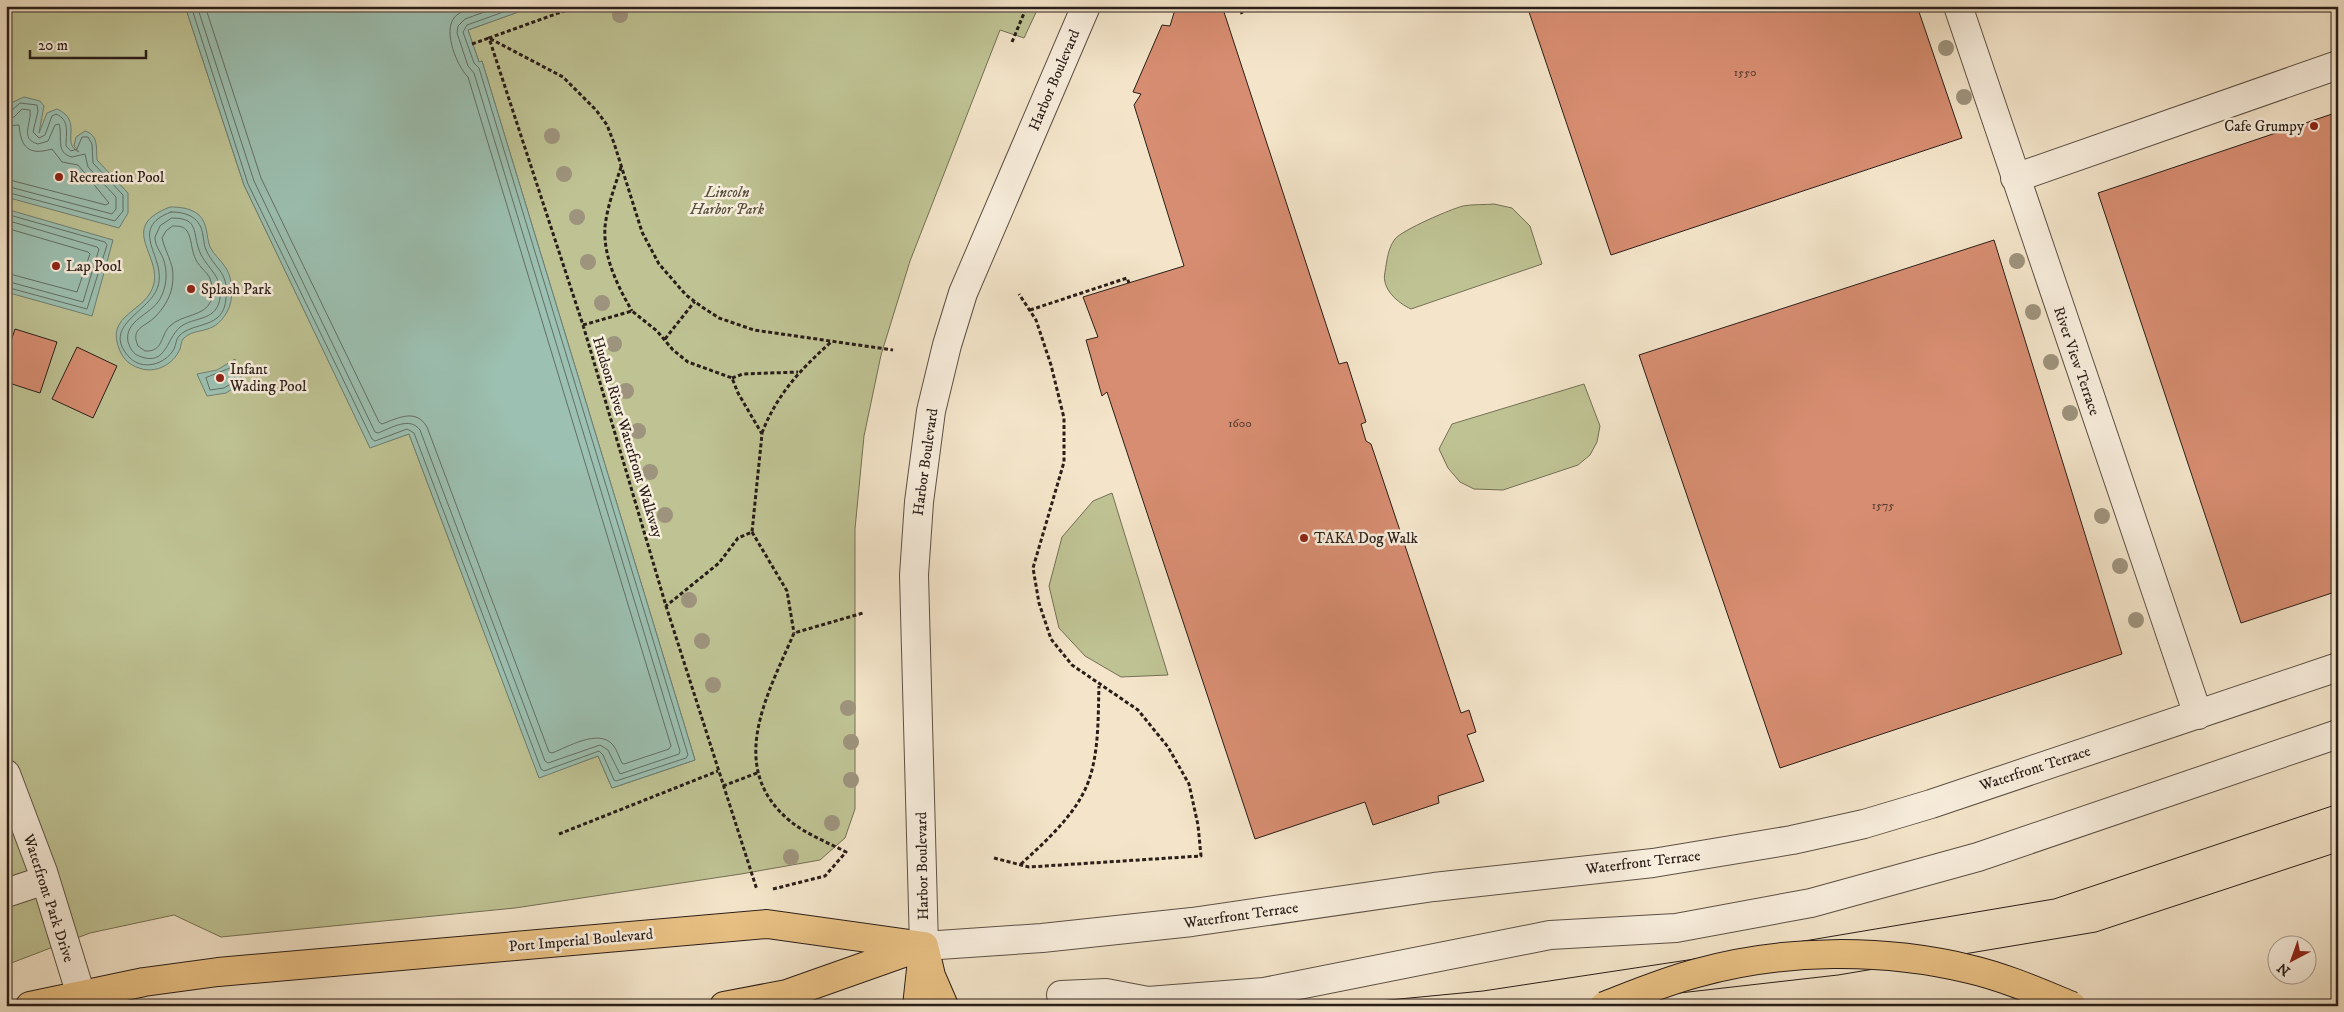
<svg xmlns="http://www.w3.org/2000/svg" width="2344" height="1012" viewBox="0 0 2344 1012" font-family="'IM FELL DW Pica',serif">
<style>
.green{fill:#bfc394;stroke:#747056}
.water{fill:#9cc0b1;stroke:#6e7f74}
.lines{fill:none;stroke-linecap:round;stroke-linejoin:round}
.shore{stroke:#636f65;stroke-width:1}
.building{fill:#d78d71;stroke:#2a1e19}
.minor-casing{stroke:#5c5045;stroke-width:30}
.major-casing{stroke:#2a1e19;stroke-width:30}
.path{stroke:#2a1e19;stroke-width:3;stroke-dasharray:4 2.5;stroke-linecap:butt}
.minor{stroke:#f8eedd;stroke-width:28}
.major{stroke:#eac285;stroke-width:28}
.tram{stroke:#2a1e19;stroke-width:1}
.highway-bridge-casing{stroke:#2a1e19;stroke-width:30;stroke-linecap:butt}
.highway-bridge{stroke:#eac285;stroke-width:28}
.tree{fill:#9e937d}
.poi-dot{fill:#8f2418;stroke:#f8eedd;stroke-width:2}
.labels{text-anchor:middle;stroke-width:5;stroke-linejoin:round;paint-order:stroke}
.number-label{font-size:12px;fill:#553a2f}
.street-label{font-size:15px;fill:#2a1e19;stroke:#f8eedd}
.poi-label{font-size:15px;fill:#2a1e19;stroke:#f8eedd;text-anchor:start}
.park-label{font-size:15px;font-style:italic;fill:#57503e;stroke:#f8eedd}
</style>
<rect width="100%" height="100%" fill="#f4e5ca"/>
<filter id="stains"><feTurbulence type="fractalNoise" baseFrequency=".004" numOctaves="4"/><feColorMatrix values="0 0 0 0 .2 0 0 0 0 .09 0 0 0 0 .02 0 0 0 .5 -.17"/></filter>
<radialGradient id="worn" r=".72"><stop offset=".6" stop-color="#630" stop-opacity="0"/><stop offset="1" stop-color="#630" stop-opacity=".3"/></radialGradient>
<path class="green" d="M6 6H185L244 185 370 447 409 434 539 777 598 756 612 788 695 760 482 61 479 62 468 30 535 6H1039L1024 38 1000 30 910 261 881 355 864 436 855 529V809L845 838 820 860 741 874 515 908 221 937 174 915 90 933 6 965Z
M1494 204 1512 208 1530 226 1542 264 1411 309C1398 303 1381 289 1385 272 1387 260 1388 248 1395 239 1402 230 1451 209 1463 206 1473 204 1484 205 1494 204Z
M1584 384 1600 426 1597 442 1590 455 1578 465 1503 490 1474 489 1460 482 1448 468 1439 449 1452 424Z
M1112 493 1168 675 1121 677 1085 656 1059 628 1049 586 1062 537 1093 501Z"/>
<path class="water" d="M185 6H535L468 30 479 62 482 61 695 760 612 788 598 756 539 778 409 434 370 448 244 185Z
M24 97 40 101 44 106 39 133 47 113 57 109C84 121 60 144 79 152L74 146 76 137 85 131C99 135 96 149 97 160L128 193V213L119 228 6 197V113L11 103Z
M170 207C180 207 191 208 199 215 208 224 206 236 210 247 214 255 221 260 226 268 233 279 234 300 227 312 213 337 195 326 183 339 181 342 181 346 180 349 173 365 155 374 139 368 130 365 124 360 120 351 103 313 148 313 154 283 160 253 118 227 170 207Z
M6 209 113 240 92 316 6 292Z
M235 359 243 382 226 393 207 396 197 374 217 370Z"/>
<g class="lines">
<path class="shore" d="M191 6 248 184 372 439 375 441 407 429 414 433 541 769 544 771 599 751 603 755 614 780 616 781 686 758 688 755 479 68 474 63 463 32 467 25 520 6
M197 6 254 181 375 432 378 433C391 428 410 416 420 430L545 761 548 763 600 745 608 750 620 774 679 754 680 751 474 73 468 66 457 33 458 26 465 19 501 6
M205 6 261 178 379 422 382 424C398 418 416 408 427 427L549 752 552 753C568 747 599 728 613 745 617 750 619 757 622 763L624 764 669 749 671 746 468 77C457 66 443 32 454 18 459 11 470 9 478 6
M6 112 11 111 20 103 37 105 38 111 33 132 39 138 45 135 52 116 56 114C70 120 66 133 66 146L71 151 77 149 82 137H88L92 144 93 163 123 195V211L115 221 6 192
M6 118 14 117 22 109 30 110C32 123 19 139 38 144L48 141 55 125 59 124C63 137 55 153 72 157L85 154 88 167 116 197V209L112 214 6 186
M6 126 19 125C21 147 28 156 52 149L62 162 78 165 109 203 106 205 6 179
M171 212C188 212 201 218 203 236 204 240 204 244 205 247 213 269 229 270 226 298 224 330 193 321 179 336 176 339 176 345 174 349 165 365 142 371 129 357 100 325 151 312 158 286 167 257 126 229 171 212Z
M6 214 105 242 107 245 87 309 6 287
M172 218C197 218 193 229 198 247 204 268 223 273 220 298 217 320 197 317 183 325 166 335 168 368 139 356 133 354 130 348 128 342 124 320 151 315 160 299 167 286 168 272 163 258 160 251 155 246 155 237L160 226Z
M6 220 97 247 99 249 83 302 6 281
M173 226C178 226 184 226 187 231 192 238 191 251 196 260 199 267 210 274 211 282 213 287 213 296 211 301 204 317 182 314 170 326 160 335 164 352 145 351L138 346C130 328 145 327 155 317 163 309 170 298 172 287 176 264 167 258 162 238L166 231Z
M6 228 88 252 90 254 77 292 6 273
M231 368 233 370 236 381 224 388 210 390 206 378Z"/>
</g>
<path class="building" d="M1176 6H1222L1339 364 1347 362 1366 422 1361 424 1366 441 1371 444 1461 713 1469 710 1476 732 1467 735 1484 781 1438 796 1439 803 1373 825 1365 802 1255 839 1107 392 1102 396 1086 340 1098 337 1083 297 1184 266 1134 105 1141 94 1133 92 1162 25 1170 26Z
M1527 6H1917L1962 138 1611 255Z
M2338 112V591L2241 623 2098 193Z
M1994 240 2122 654 1780 768 1639 355Z
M15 329 57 342 40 393 6 382V356Z
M77 347 117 366 93 418 52 399Z"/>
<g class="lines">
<g class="minor-casing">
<path id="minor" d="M1086 6 963 293 947 345 931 411 919 502 914 575 924 946 1042 938 1192 922 1434 887 1653 863 1792 840 1864 824 1931 804 2338 667
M1958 6 2198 715
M2015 178 2338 65
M6 774 43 872 81 995
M6 893 45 880
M1061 995 1106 993 1148 1001 1264 992 1550 935 1676 928 1811 903 1978 857 2338 734"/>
</g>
<g class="major-casing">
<path id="major" d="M924 946 931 976 944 1006
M30 1006 144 982 218 972 767 924 924 946
M724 1006 787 994 920 947
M917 1006 922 960"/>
</g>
<path class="path" d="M578 6 489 38 583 325 666 606 757 890
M1239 6 1242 14
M1012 42 1027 6
M472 44 489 38 563 77 596 110 607 125 614 143 642 232 659 264 686 295 702 307 719 318 754 330 893 350
M621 167C615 186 607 207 605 227 603 257 618 287 632 311
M1030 310 1127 278 1129 283
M583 325 632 311 657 331 673 350 688 362 732 378 738 393 762 434 752 532 738 538 719 563 666 606
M665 339 695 301
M732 378 743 374 798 372
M762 433C777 394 801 369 831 342
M752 532 787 591 794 633
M723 786 757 773
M559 834 718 771
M994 858 1029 867 1201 856 1198 825 1189 784 1168 747 1138 710 1072 665 1051 639 1039 603 1033 568 1064 462V418L1051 365 1036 320 1019 294
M1021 864C1047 840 1079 812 1090 777 1099 748 1098 716 1099 686
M773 889 825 876 846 852C827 842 806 834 790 821 725 767 768 694 794 633L863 613"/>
<use href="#minor" class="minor"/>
<use href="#major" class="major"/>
<path class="tram" d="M1326 1006 1483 991 1721 955 2054 899 2338 804
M1565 1006 1838 975 2096 932 2338 852"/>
<g class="highway-bridge-casing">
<path id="highway-bridge" d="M1604 1006C1635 994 1666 981 1697 973 1783 949 1882 948 1969 969 2004 977 2038 992 2072 1006"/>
</g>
<use href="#highway-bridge" class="highway-bridge"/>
</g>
<g class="tree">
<circle cx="620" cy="15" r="8"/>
<circle cx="1946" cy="48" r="8"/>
<circle cx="1964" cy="97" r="8"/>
<circle cx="552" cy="136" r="8"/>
<circle cx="564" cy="174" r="8"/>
<circle cx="577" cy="217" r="8"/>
<circle cx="2017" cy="261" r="8"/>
<circle cx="588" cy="262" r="8"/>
<circle cx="602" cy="303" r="8"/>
<circle cx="2033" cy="312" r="8"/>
<circle cx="614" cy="344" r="8"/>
<circle cx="2051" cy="362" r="8"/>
<circle cx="626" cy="391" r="8"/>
<circle cx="2070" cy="413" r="8"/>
<circle cx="638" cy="431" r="8"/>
<circle cx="650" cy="472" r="8"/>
<circle cx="665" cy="515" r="8"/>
<circle cx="2102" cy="516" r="8"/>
<circle cx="2120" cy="566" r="8"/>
<circle cx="689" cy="600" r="8"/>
<circle cx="2136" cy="620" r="8"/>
<circle cx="702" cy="641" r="8"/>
<circle cx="713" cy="685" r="8"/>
<circle cx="848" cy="708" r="8"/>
<circle cx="851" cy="742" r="8"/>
<circle cx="851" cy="780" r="8"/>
<circle cx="832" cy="823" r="8"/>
<circle cx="791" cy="857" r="8"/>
</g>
<g class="poi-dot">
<circle cx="2314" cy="126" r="5"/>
<circle cx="59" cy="177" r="5"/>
<circle cx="56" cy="266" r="5"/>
<circle cx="191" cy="289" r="5"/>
<circle cx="220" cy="378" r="5"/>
<circle cx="1304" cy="538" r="5"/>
</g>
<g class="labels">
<g class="number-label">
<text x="1745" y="76">1550</text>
<text x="1240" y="427">1600</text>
<text x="1883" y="509">1575</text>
</g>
<g class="street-label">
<text transform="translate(1054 80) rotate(-67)" y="5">Harbor Boulevard</text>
<text transform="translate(2077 361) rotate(71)" y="5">River View Terrace</text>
<text transform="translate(628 437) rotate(73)" y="5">Hudson River Waterfront Walkway</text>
<text transform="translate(925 462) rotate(-82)" y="5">Harbor Boulevard</text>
<text transform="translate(2035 768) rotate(-18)" y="5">Waterfront Terrace</text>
<text transform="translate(1643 862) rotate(-7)" y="5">Waterfront Terrace</text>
<text transform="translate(922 866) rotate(-91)" y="5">Harbor Boulevard</text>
<text transform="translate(49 898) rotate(72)" y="5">Waterfront Park Drive</text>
<text transform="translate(1241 915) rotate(-8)" y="5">Waterfront Terrace</text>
<text transform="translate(581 940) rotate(-5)" y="5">Port Imperial Boulevard</text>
</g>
<g class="poi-label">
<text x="2304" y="131" text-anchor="end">Cafe Grumpy</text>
<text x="69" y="182">Recreation Pool</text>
<text x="66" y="271">Lap Pool</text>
<text x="201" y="294">Splash Park</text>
<text x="230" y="374">Infant<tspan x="230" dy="17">Wading Pool</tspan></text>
<text x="1314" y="543">TAKA Dog Walk</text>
</g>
<g class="park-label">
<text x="727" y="197">Lincoln<tspan x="727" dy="17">Harbor Park</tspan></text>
</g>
</g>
<rect width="2344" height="1012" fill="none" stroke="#f4e5ca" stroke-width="25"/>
<rect x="8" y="8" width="2329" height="997" fill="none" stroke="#2a1e19" stroke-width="2.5"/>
<rect x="12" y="12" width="2319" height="987" fill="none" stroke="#2a1e19"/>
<g transform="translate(2292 960) rotate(221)"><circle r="24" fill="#f8eedd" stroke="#a69b8f"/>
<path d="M0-4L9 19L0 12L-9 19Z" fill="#8f2418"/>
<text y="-8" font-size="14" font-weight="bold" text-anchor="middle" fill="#2a1e19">N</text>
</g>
<path d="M30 50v8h116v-8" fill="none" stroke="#2a1e19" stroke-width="2.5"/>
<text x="38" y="50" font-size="15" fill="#2a1e19" stroke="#f8eedd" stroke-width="4" paint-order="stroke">20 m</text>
<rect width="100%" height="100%" filter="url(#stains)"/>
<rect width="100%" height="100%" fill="url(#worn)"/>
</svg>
